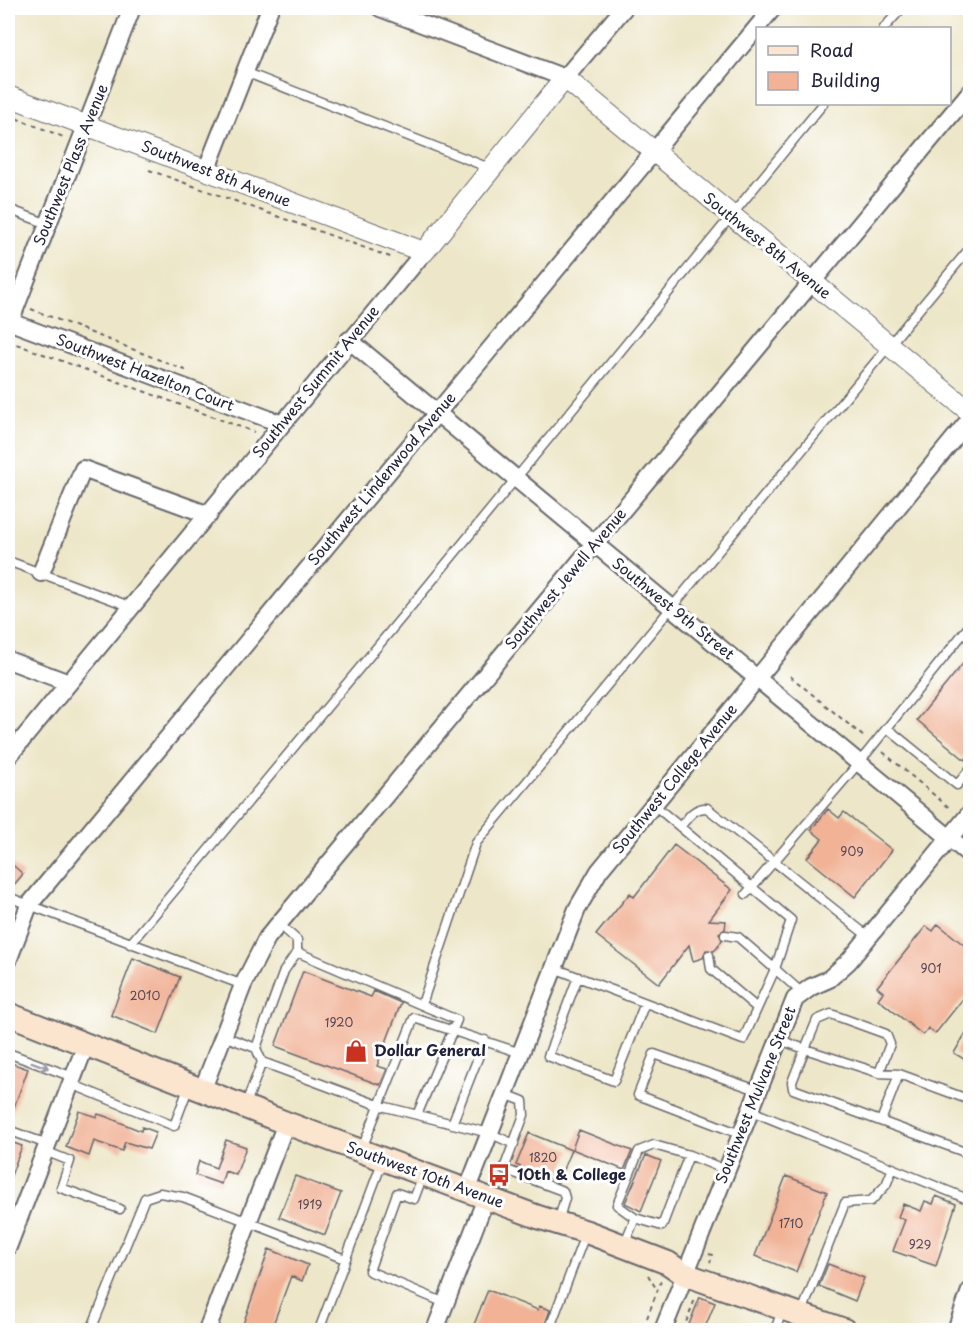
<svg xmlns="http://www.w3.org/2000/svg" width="978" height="1338" viewBox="0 0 978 1338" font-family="'Playpen Sans',sans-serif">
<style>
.building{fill:#f1b296}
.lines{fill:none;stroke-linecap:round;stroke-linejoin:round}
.service-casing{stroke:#69676c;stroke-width:11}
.minor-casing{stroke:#69676c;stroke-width:20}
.tertiary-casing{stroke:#69676c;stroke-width:22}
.secondary-casing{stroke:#69676c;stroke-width:26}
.path{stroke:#69676c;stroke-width:2;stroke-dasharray:4.5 4.5;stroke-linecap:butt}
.service{stroke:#fff;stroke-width:8}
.minor{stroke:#fff;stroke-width:16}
.tertiary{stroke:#fff;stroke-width:20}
.secondary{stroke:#fbe5cf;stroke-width:22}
.oneway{stroke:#9c9ca7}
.labels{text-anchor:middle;stroke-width:6;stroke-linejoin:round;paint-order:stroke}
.number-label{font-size:12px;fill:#564652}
.street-label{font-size:15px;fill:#22223b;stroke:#fff}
.poi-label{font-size:15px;font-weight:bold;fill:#22223b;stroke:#fff;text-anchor:start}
</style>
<rect width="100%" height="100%" fill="#fff"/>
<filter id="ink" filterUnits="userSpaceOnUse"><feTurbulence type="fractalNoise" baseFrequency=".0167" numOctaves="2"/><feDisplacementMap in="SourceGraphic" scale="12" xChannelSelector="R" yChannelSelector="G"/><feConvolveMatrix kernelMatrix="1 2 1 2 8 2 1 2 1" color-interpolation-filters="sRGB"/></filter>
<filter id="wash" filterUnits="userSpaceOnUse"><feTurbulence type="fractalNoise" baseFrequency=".008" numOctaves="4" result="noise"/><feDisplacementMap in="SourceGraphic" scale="24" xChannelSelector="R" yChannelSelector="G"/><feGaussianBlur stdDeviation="1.35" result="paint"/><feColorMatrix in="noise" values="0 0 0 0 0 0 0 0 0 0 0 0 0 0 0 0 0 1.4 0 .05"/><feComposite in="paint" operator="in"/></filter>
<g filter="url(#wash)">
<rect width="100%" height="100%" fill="#ede6c8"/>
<g id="blocks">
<path class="building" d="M970 655V754L965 760 917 720Z
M828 809 839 818 844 812 892 850 855 897 807 858 822 839 811 830Z
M674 845 732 890 709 920 726 921 725 929 719 933 722 940 717 948 714 951 706 950 703 958 693 961 689 945 659 984 596 935 630 893 634 897Z
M8 861 23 874 9 891H8Z
M938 924 970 950V990L935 1034 928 1028 923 1035 878 999 883 992 877 987 926 926 933 931Z
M133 958 180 977 158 1034 111 1015Z
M303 971 371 997 374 991 401 1003 377 1066 387 1069 380 1085 275 1046Z
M970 1026V1063L954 1053Z
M8 1062 28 1069 9 1121H8Z
M79 1111 97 1117 98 1114 107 1117 141 1131 142 1127 156 1132 149 1149 125 1142 122 1151 94 1141 89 1156 66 1147Z
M579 1130 632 1151 624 1170 572 1149Z
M529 1133 571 1150 558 1182 516 1165Z
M226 1140 246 1147 236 1175 225 1171 221 1184 195 1175 199 1161 216 1168Z
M8 1141 22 1146 9 1181H8Z
M646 1155 661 1161 641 1211 625 1203Z
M295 1176 341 1193 325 1235 279 1217Z
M786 1176 827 1192 796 1272 755 1256Z
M936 1196 956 1204 936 1266 893 1251 905 1220 898 1217 903 1204 921 1211 925 1201 933 1204Z
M269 1249 308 1265 302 1281 291 1276 271 1330H241Z
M828 1264 864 1278 855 1301 819 1286Z
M488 1290 538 1310 539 1306 550 1310 543 1330H481L473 1327Z
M700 1297 715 1303 704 1330 688 1327Z"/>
</g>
</g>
<g filter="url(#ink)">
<use href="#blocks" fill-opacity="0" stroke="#69676c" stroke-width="1.5"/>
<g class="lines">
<g class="service-casing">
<path id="service" d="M884 28 902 8
M245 72 492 169
M8 209 48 224
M8 561 132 607
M887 728 957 785 970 769
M654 805 791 920 775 969 738 937 725 935
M680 827C688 818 694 807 707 808L869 937
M746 894 858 764 970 625
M8 897 243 985
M279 924 297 940V952L284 971 256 1048 262 1062 378 1105 489 1133 514 1144
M130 944 422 593 823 104
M297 952 457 1020 417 1115
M709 955 711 969 757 1008
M554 968 743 1040 775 969 801 992
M578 977 548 1056 614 1081 645 1003
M422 1004 476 843 970 248
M223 1036 256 1048
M777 1039 805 1049 817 1020 831 1014 886 1034 890 1044 879 1073
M8 1053 73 1077
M71 1084 174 1126 189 1086
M505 1094 523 1101 524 1115 504 1169 563 1191 565 1198 558 1222
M970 1100 899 1074 879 1073 805 1049 792 1082 793 1089 970 1154
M245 1106 262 1062
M749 1110 970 1200
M881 1121 899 1074
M452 1124 485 1040
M8 1130 47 1144
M740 1134 638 1095 654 1054 757 1090
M45 1151 70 1161 61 1188 120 1209
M361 1151 414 1018 521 1053
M689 1155 654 1145 639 1151 617 1205 635 1218 662 1226 689 1155 726 1170
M423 1175 414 1199 397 1193 369 1271 445 1303
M624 1245 635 1218
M802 1312 845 1203 871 1201 886 1185 893 1168
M91 1330 145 1198 160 1193 183 1197 345 1259
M319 1330 383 1160
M549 1330 586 1232
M775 1330 782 1311"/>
</g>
<g class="minor-casing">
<path id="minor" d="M380 8 565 78 624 8
M206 171 270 8
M8 321 282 424
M10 322 132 8
M349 340 970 855
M41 573 83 469 209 515
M8 660 69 683
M8 757 424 252
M8 961 29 905 773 8
M202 1091 243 985 267 938 970 92
M467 1191 577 909 599 871 970 419
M8 1247 86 1044
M207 1330 286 1123
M435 1330 486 1198
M663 1330 795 999 811 987 829 979 849 961 970 813
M956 1330 970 1291"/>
</g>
<g class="tertiary-casing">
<path id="tertiary" d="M8 96 424 252 565 78 970 412"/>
</g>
<g class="secondary-casing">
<path id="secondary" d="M8 1014 286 1123 538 1217 587 1232 668 1263 684 1274 844 1330"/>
</g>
<path class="path" d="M8 115 66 138
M149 170 393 258
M31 309 190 372
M8 341 254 432
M790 676 864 737
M883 752 952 810
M709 1254 713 1255 710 1262
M648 1275 657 1290
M647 1318 661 1281
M683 1330 695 1299"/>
<use href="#service" class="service"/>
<use href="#minor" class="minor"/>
<use href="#tertiary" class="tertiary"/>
<use href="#secondary" class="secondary"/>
</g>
<defs><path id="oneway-shaft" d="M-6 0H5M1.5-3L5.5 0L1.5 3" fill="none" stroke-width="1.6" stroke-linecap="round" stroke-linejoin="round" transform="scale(1.5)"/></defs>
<use class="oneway" href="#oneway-shaft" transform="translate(40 1065) rotate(20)"/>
</g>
<defs>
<g id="shop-bare" transform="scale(1.8)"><path d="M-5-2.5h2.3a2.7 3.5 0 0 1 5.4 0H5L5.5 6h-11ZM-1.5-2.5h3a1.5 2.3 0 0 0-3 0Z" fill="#c8321e" stroke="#fff" stroke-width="2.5" paint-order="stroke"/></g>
<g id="bus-bare" transform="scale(1.8)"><path d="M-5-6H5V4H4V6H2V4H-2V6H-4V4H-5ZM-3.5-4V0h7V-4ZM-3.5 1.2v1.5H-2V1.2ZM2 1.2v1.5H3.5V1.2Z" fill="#c8321e" stroke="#fff" stroke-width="2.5" paint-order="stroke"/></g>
</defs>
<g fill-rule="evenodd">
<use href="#shop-bare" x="356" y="1051"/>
<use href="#bus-bare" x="499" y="1175"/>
</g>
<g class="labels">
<g class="number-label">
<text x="852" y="856">909</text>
<text x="931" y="973">901</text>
<text x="145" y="1000">2010</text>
<text x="339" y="1027">1920</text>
<text x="543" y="1162">1820</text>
<text x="310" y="1209">1919</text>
<text x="791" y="1228">1710</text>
<text x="920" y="1249">929</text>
</g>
<g class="street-label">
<text transform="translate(71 165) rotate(-68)" y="5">Southwest Plass Avenue</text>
<text transform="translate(216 174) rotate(21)" y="5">Southwest 8th Avenue</text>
<text transform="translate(767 246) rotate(39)" y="5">Southwest 8th Avenue</text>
<text transform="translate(145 373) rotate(21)" y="5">Southwest Hazelton Court</text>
<text transform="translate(316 382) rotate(-51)" y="5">Southwest Summit Avenue</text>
<text transform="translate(382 479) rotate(-50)" y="5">Southwest Lindenwood Avenue</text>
<text transform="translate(566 579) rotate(-50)" y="5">Southwest Jewell Avenue</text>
<text transform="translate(673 609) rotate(39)" y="5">Southwest 9th Street</text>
<text transform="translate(675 779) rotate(-51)" y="5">Southwest College Avenue</text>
<text transform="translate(756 1095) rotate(-68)" y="5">Southwest Mulvane Street</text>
<text transform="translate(425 1175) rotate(20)" y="5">Southwest 10th Avenue</text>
</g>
<g class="poi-label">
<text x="374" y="1056">Dollar General</text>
<text x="517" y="1180">10th &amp; College</text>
</g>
</g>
<rect width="978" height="1338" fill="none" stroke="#fff" stroke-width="30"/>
<rect x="756" y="27" width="195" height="78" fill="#ffffff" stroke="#a7a7b1" stroke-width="1.5"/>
<rect x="768" y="46" width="30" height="9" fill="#fbe5cf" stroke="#a7a7b1" stroke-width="1.5"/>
<text x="810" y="57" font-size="18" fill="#22223b">Road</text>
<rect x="768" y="72" width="30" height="18" fill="#f1b296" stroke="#a7a7b1" stroke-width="1.5"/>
<text x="810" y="87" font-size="18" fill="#22223b">Building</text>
</svg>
